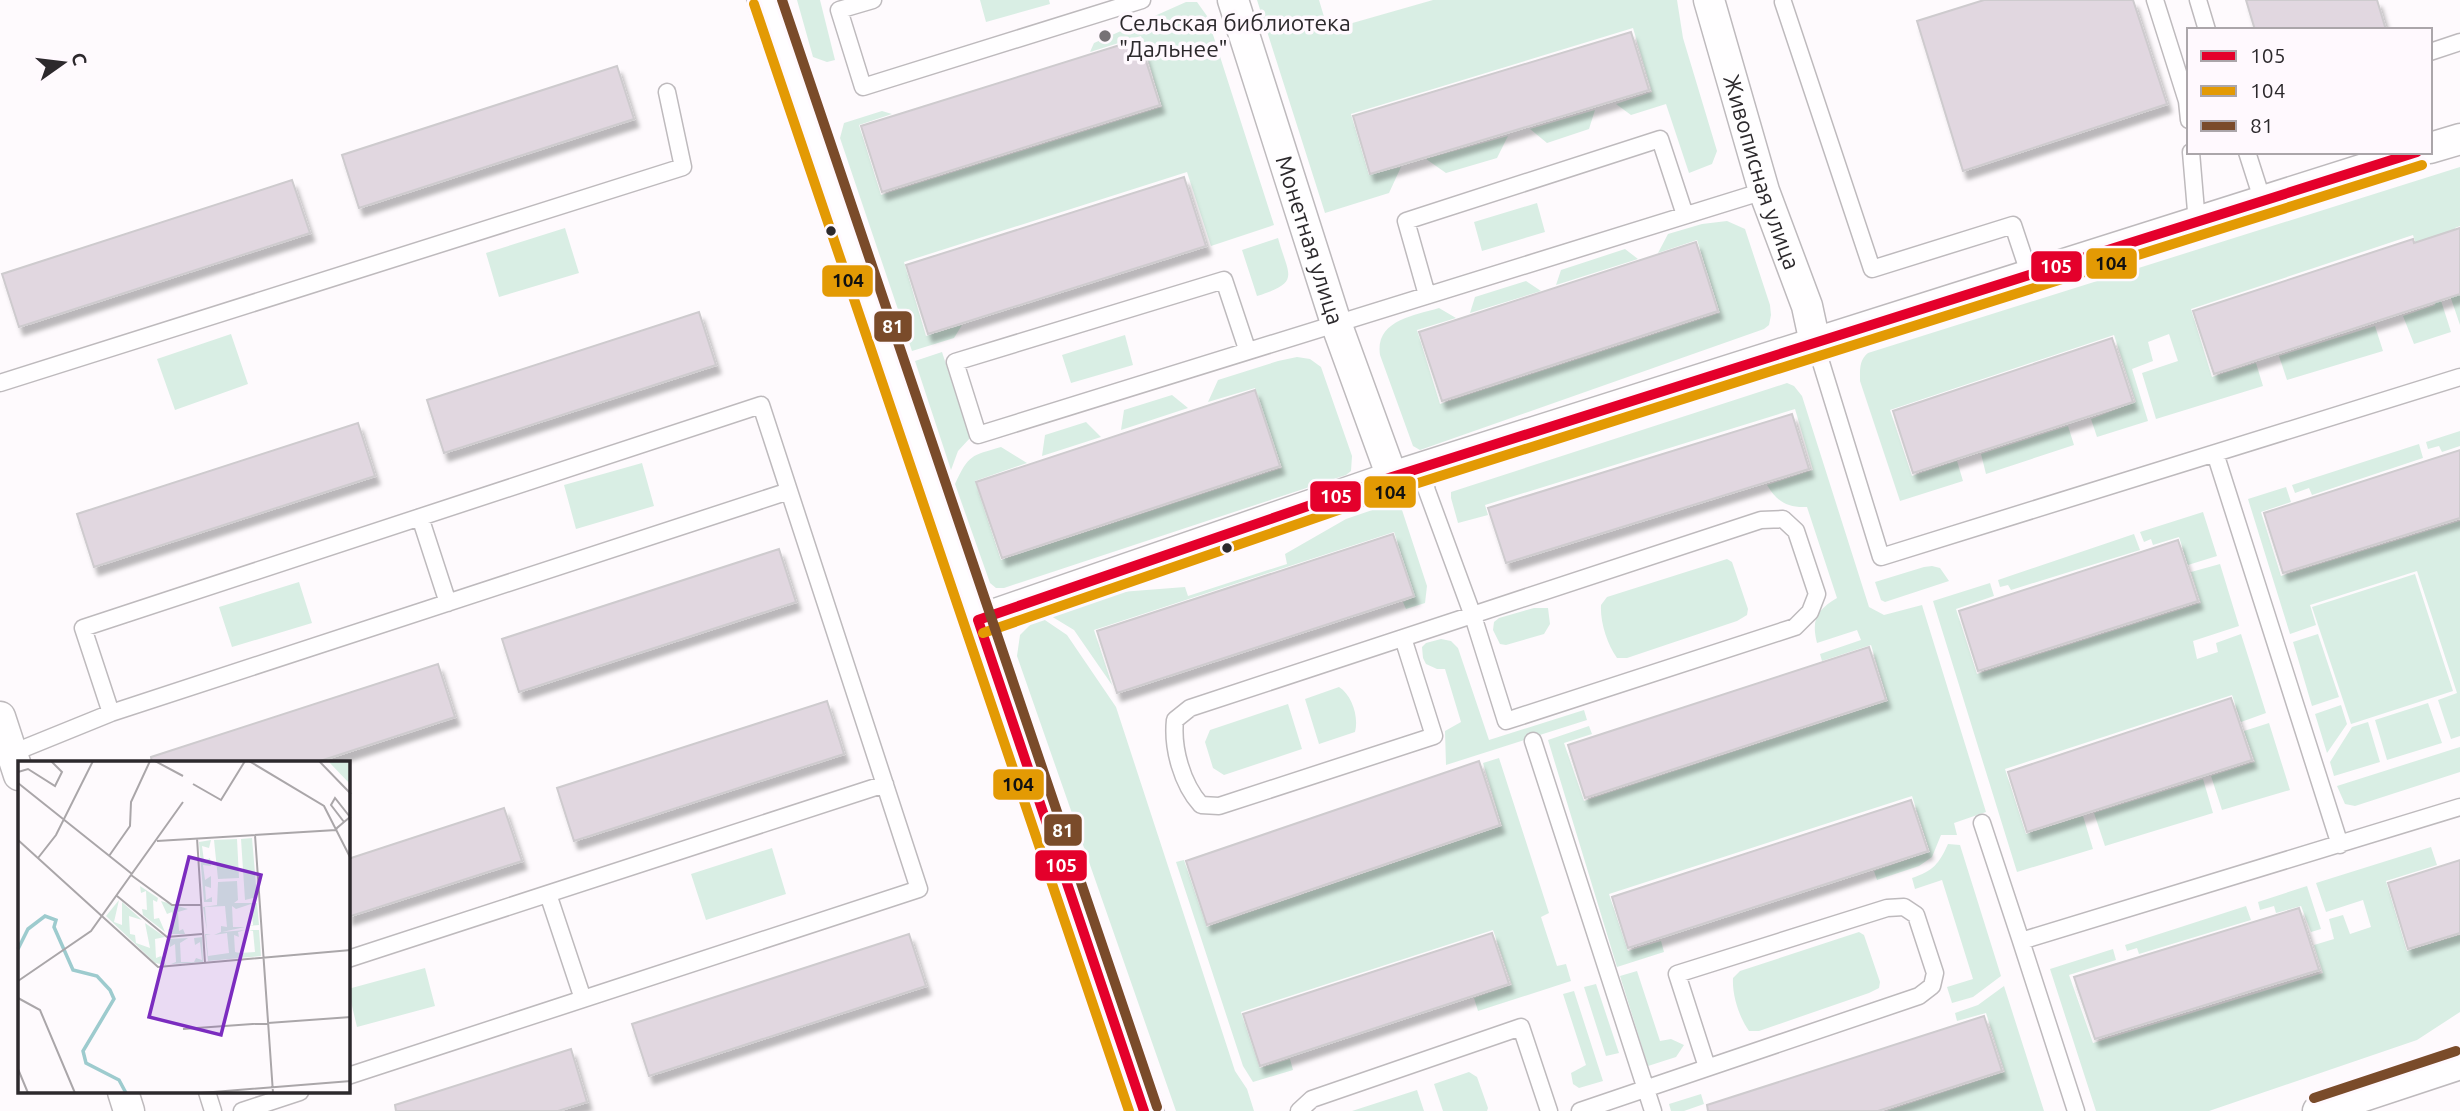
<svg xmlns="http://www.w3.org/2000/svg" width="2460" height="1111" viewBox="0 0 2460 1111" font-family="Ubuntu,sans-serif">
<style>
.green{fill:#d9eee4}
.building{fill:#e1d7e0;stroke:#cecbce;stroke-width:2;filter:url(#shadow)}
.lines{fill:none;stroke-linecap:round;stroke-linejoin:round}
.service-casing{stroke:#bebabd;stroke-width:19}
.minor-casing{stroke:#bebabd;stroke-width:33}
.tertiary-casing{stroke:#bebabd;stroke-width:42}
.service{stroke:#fffeff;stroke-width:16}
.minor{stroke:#fffeff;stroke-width:30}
.tertiary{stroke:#fffeff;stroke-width:38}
.bus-1-casing{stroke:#fff9fe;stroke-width:16}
.bus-2-casing{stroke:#fff9fe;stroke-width:16}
.bus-3-casing{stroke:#fff9fe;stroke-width:16}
.bus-1{stroke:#e4002b;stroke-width:10}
.bus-2{stroke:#e39a04;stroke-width:10}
.bus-3{stroke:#7a4b2a;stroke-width:10}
.poi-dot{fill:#767275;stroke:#fff9fe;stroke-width:2.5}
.bus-dot{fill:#2c292c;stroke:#fff9fe;stroke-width:2.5}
.labels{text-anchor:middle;stroke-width:7;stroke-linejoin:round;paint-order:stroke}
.poi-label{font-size:23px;fill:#2c292c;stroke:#fff9fe;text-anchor:start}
.street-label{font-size:23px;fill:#2c292c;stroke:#fff9fe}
.inset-river{fill:none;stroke:#9dcbce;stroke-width:3.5}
.inset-road{fill:none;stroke:#aaa6a9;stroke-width:2}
.view{fill:#7b2cbf;fill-opacity:0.15;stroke:#7b2cbf;stroke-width:3.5}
.inset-edge{fill:none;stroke:#2c292c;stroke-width:3.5}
.line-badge{stroke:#fff9fe;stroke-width:2.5}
.badge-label{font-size:19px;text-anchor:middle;font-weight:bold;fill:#fff}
.pale-badge-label{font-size:19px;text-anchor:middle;font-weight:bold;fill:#111}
</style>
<defs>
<filter id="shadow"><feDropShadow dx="4.5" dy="8" stdDeviation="2" flood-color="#0004"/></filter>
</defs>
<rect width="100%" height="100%" fill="#fefafd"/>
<path class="green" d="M797 0H820L835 60 827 62 813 57Z
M980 0H1049L1050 4 986 22Z
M1257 0H1319L1328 30 1433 0H1677L1683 38 1717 151 1712 164 1689 173 1666 104 1631 115 1616 104 1652 92 1633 28 1351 114 1369 175 1401 167 1389 193 1325 213Z
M1186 2H1197L1207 16 1274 225 1211 246 1187 172 904 262 926 336 962 325 954 338 912 351 840 138 844 123 882 111 892 114 859 125 881 195 1162 107 1141 36 1090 52 1094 43Z
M1595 110 1589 129 1547 143 1530 129Z
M1508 136 1497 158 1446 173 1426 159Z
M2460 167V226L2455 228 2460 244V325L2438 260 2429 263 2451 332 2414 344 2403 316 2435 305 2413 235 2191 309 2212 377 2256 363 2263 386 2156 419 2142 373 2178 361 2169 334 2148 342 2153 361 2132 369 2148 421 2097 437 2091 419 2136 402 2114 335 1890 410 1912 476 1957 461 1963 481 1900 501 1860 381C1860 370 1859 360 1868 353Z
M1537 203 1545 232 1482 251 1474 222Z
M1727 221 1745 229 1770 305 1771 315 1769 325 1764 329 1420 450 1413 446 1380 355C1375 321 1412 316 1439 308L1456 318 1417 330 1440 404 1720 313 1697 240 1658 253 1668 234 1702 224Z
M565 228 579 273 499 297 486 253Z
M1278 238C1289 277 1301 282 1257 296L1242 250Z
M1625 249 1638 259 1556 285 1561 270Z
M1526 281 1541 291 1470 313 1475 297Z
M2375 326 2383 351 2287 380 2279 356Z
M231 334 248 384 175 410 157 359Z
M1125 335 1133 365 1071 383 1062 355Z
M942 352 970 438 958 451 951 470 915 361Z
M1297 357 1310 359 1321 367 1352 456 1351 471 1346 475 1004 588H996L990 583 955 484C969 454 971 456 1001 447L1027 463 975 481 1001 560 1282 468 1255 388 1208 402 1218 380 1278 361Z
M1787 383 1794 386 1802 396 1869 607 1884 615 1922 605 1986 812 1954 823 1957 835H1941L1932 857 1919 866 1877 880 1874 871 1930 852 1912 796 1609 894 1628 951 1661 941 1664 952 1617 967 1548 740 1589 726 1592 734 1564 743 1584 801 1888 701 1871 645 1822 661 1820 654 1861 640 1857 630 1817 643C1811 619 1817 610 1837 598L1807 507C1788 508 1777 502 1767 485L1813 470 1795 409 1485 505 1488 515 1458 523 1451 498V492Z
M1172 395 1188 408 1121 430 1124 410Z
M1086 422 1101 437 1042 456 1045 435Z
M2068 426 2074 445 1986 474 1981 454Z
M2460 431V446L2442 452 2439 446 2428 449 2426 442Z
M2419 444 2423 458 2312 495 2309 488 2295 493 2292 485Z
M642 463 654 506 576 529 564 485Z
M2286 487 2291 502 2261 512 2281 576 2460 521V736L2451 739 2438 700 2457 693 2417 571 2310 605 2316 625 2290 634 2248 499Z
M1387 505 1402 510 1427 586 1425 603 1406 609 1403 602 1415 597 1394 532 1094 630 1112 685 1074 630 1046 613 1108 593 1185 587 1188 596 1287 564 1285 554 1346 519Z
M2203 512 2217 556 2188 565 2179 537 2153 545 2151 539 2144 542 2140 532Z
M2134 534 2140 550 2011 590 2008 585 2000 587 1998 580Z
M1727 559 1732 562 1748 609 1747 615 1737 621 1627 658H1617C1607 644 1600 622 1601 605L1607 597Z
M2220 564 2239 626 2193 641 2197 659 2218 652 2216 643 2241 634 2266 713 2241 722 2232 695 2005 769 2026 834 2083 816 2093 849 2017 872 1933 601 1990 583 1994 596 1956 609 1977 674 2201 603 2191 572Z
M1932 566 1940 568 1949 581 1885 602 1881 600 1875 582 1924 567Z
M2415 574 2453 691 2351 724 2312 607Z
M299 582 312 623 232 647 219 607Z
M1534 608H1548L1550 624 1544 634 1506 645 1500 644 1493 630 1494 622 1499 618Z
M1039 616 1067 635 1116 707 1235 1071 1247 1089 1254 1111H1176L1017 656 1020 635Z
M2318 634 2339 697 2312 706 2293 642Z
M1441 639 1451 641 1458 648 1489 740 1584 710 1587 720 1446 765 1445 731 1461 722 1445 669H1437L1426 664 1423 658 1422 647 1426 643Z
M1339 687C1352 695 1359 717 1355 732L1319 744 1305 699Z
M2428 703 2442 743 2387 760 2375 720Z
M1288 704 1302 749 1224 775 1213 768 1205 742 1210 730Z
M2341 705 2347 724 2327 753 2315 714Z
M2368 722 2380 762 2334 776 2330 762 2352 727Z
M2269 723 2290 790 2222 810 2211 776 2255 762 2244 731Z
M2460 747V772L2355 806 2345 804 2337 786Z
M1499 758 1549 913 1541 917 1557 966 1566 964 1571 981 1478 1011 1474 998 1512 985 1493 930 1241 1012 1260 1068 1290 1059 1293 1070 1253 1082 1243 1066 1176 862 1184 860 1207 927 1502 826 1483 763Z
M2203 779 2213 813 2105 846 2094 813Z
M1948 844 1960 845 2001 976 1973 997 1952 1003 1947 987 1973 979 1942 880 1915 889 1912 878C1933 871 1939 864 1948 844Z
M2431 847 2437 865 2386 881 2407 951 2460 935V1012L2417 1040 2209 1111H2096L2050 969 2113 949 2116 960 2069 975 2093 1043 2323 973 2314 945 2334 939 2329 919 2343 915 2350 934 2371 927 2363 900 2326 912 2316 883Z
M772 848 786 894 706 920 691 874Z
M2307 886 2321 929 2311 932 2301 906 2276 913 2274 906 2260 910 2258 902Z
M2246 906 2251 920 2139 954 2137 948 2127 951 2125 945Z
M1859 932 1864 935 1880 982 1879 988 1869 993 1759 1031H1749C1739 1017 1732 995 1733 978L1740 971Z
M425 968 435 1006 357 1027 348 989Z
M1637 971 1660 1041 1671 1039 1684 1045 1676 1057 1648 1066 1620 976Z
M1596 984 1619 1053 1606 1056 1584 987Z
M2004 986 2044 1111H1887L2005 1072 1986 1013 1957 1021 1955 1013 1978 1005Z
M1574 991 1603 1081 1579 1088 1573 1084 1571 1073 1586 1065 1563 994Z
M1469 1072 1477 1077 1488 1108 1487 1111H1443L1434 1084Z
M1417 1090 1424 1111H1352Z
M1701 1094 1704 1104 1684 1111H1671L1669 1104Z"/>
<path class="building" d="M1984 0H2133L2167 104 1963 171 1917 21Z
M2246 0H2377L2386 30H2255Z
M1631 32 1649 90 1370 174 1353 116Z
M1139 39 1160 105 882 192 861 126Z
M617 66 634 119 359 208 342 155Z
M1184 177 1206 246 928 334 906 265Z
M292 180 310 233 19 327 2 274Z
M2460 228V294L2214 374 2193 311 2413 239 2414 243Z
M1696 242 1718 311 1442 401 1419 332Z
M699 312 716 365 444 453 427 400Z
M2112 338 2133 402 1913 473 1893 411Z
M1255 390 1280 466 1002 558 976 482Z
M1792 414 1809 469 1506 563 1488 508Z
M358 423 375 476 94 567 77 514Z
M2460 450V518L2283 573 2264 513Z
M1393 534 1414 596 1117 693 1097 631Z
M2178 540 2198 601 1978 671 1959 611Z
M779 549 796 602 519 692 502 639Z
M1869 647 1886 700 1585 798 1568 745Z
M438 664 455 717 314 763H152L151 757Z
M2231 698 2252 760 2027 832 2008 772Z
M827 701 844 754 574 841 557 788Z
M1479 761 1500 825 1207 925 1186 861Z
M1911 800 1928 851 1628 948 1612 897Z
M504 808 522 861 348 917V859Z
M2460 860V933L2408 949 2388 883Z
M2299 908 2319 970 2095 1039 2074 977Z
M1492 933 1509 984 1260 1066 1243 1014Z
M909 934 926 986 649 1076 632 1024Z
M1984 1016 2002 1071 1878 1111H1708L1707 1105Z
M571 1049 587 1102 558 1111H396L395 1105Z"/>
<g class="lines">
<g class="service-casing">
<path id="service" d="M873 0 839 10 863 87 1142 0
M2155 0 2187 101 2189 120
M2198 0 2207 30
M1783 2 1872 269 2013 225 2030 276
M2430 52 2460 42
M2191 152 2197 223
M2247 152 2263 202
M1427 295 1406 221 1660 139 1685 215
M1815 343 1881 557 2460 377
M1247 349 1224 280 955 362 978 435 1764 191
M0 383 683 167 667 92
M2215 453 2340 845
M420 517 448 603
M1403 638 1434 736 1219 806 1201 805C1182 784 1172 748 1175 720L1190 708C1380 645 1571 583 1761 520L1783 519 1796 531 1817 594 1810 612 1795 627 1506 721 1473 616 1427 491 1421 468
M111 713 83 628 761 405 919 889 348 1076
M1533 741 1653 1111
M5 756 111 713 789 491
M1982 823 2021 941
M548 894 583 999
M348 959 885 784
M207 1092 213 1111
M242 1111 300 1092
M1299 1111 1312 1099 1521 1027 1549 1111
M1580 1111 1919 996 1932 986 1935 973 1916 915 1904 907 1887 908 1677 974 1707 1067
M2076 1111 2021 941 2460 807"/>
</g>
<g class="minor-casing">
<g id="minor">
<path id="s1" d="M1233 0 1336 323 1392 477"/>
<path id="s2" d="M1709 0 1764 191 1807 306 1815 343"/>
<path d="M2430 148 2460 139"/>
<path d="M978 620 1392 477 2418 152"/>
<path d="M0 717 19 775"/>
<path d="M123 1092 129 1111"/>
<path d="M2318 1111 2460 1064"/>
</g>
</g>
<g class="tertiary-casing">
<path id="tertiary" d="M767 0 1144 1111"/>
</g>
<use href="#service" class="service"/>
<use href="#minor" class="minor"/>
<use href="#tertiary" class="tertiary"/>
<g class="bus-1-casing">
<path id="bus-1" d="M978 620 1392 477 2417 152
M978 620 1144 1111"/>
</g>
<g class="bus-2-casing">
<path id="bus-2" d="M754 4 1129 1111
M983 633 1396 490 2422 165"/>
</g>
<g class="bus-3-casing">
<path id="bus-3" d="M782 0 1157 1107
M2314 1098 2456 1051"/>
</g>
<use href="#bus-1" class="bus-1"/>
<use href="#bus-2" class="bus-2"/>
<use href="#bus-3" class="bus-3"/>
</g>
<circle class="poi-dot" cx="1105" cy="36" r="7"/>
<g class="bus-dot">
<circle cx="831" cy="231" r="6"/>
<circle cx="1227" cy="548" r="6"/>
</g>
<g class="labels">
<g class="poi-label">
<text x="1119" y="31">Сельская библиотека<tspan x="1119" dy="26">"Дальнее"</tspan></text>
</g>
<g class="street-label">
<text dy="8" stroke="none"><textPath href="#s2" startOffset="180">Живописная улица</textPath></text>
<text dy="8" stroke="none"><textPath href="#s1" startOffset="252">Монетная улица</textPath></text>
</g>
</g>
<g transform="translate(18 761)">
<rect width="332" height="332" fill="#fefafd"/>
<path d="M310 0H332V23ZM234 77 239 136 227 139 223 78ZM219 78 221 117 200 118 196 79ZM193 79 191 87 184 85 186 100 192 97 193 105 185 104 187 119 193 115V127L187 125 188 139 194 136V141H186L181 81ZM219 120 220 139 216 142H239L241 164 230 165 235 164 233 143 218 148 214 145 215 166H227L204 171 227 169 220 171 221 176 216 174 217 191 222 192 237 191 235 170 230 169H241L243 195 190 200 187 173H193L188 174 190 195 211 192 209 172 196 174 203 171V165L209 166 207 145 187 146 189 170 185 146 199 144 200 121ZM122 125 140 137 139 141 135 139 136 158 141 157 147 171 125 154 124 148 129 149 128 130 123 132ZM101 139 96 161 104 164V141L124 159 111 155 112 173 117 174 118 182 132 187 127 162 147 176 137 178 138 197 143 195 148 204 137 202 88 155ZM143 140 170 148 160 151 161 170 165 168 167 173H150V168L155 170 154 151 149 153ZM184 176 185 201 153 203 158 201 157 183 152 186 151 178 170 177 162 182 163 201H176L178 197 184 199 182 181 177 184 176 177Z" fill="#d9eee4"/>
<path class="inset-river" d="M0 188 10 168 27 155 38 159 36 166 55 209 79 215 92 229 96 238 65 290 68 302 101 319 108 332"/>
<path class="inset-road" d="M137 0 165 15M231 0 306 45 333 98M301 0 333 33M0 11 10 8 37 25 44 11 33 0M0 22 114 113M175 23 203 39 227 0M237 74 255 332M179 77 187 202M0 79 140 206 333 189M139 80 318 69 319 67 326 61 332 56 317 37 313 44 326 61M91 95 112 65 113 41 132 0M20 97 38 74 75 0M113 114 154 144H183M99 135 149 176 184 173M0 220 73 170 165 41M0 237 22 249 57 332M165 268 333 256M0 308 10 332M183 332 333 320"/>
<path class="view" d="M171 96 243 114 203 274 131 256Z"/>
<rect width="332" height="332" class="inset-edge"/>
</g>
<g class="line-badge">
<rect x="2085" y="247" width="53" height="33" rx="7" fill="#e39a04"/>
<rect x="2030" y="250" width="53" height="33" rx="7" fill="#e4002b"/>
<rect x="821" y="264" width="53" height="34" rx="7" fill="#e39a04"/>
<rect x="873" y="310" width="40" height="33" rx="7" fill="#7a4b2a"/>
<rect x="1363" y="475" width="54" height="34" rx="7" fill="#e39a04"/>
<rect x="1309" y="480" width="53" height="33" rx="7" fill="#e4002b"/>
<rect x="992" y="768" width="53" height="33" rx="7" fill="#e39a04"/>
<rect x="1043" y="813" width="40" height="34" rx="7" fill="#7a4b2a"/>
<rect x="1034" y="849" width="54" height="33" rx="7" fill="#e4002b"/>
</g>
<g class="badge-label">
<text x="2056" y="273">105</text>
<text x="893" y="333">81</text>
<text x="1336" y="503">105</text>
<text x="1063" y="837">81</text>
<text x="1061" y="872">105</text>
</g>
<g class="pale-badge-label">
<text x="2111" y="270">104</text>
<text x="848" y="287">104</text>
<text x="1390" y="499">104</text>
<text x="1018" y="791">104</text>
</g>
<rect x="2187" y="28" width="245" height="126" fill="#fff9fe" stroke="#aba6aa" stroke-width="2"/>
<rect x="2201" y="51" width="35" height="10" fill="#e4002b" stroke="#aba6aa" stroke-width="2"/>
<text x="2250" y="63" font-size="21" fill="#2c292c">105</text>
<rect x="2201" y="86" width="35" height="10" fill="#e39a04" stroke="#aba6aa" stroke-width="2"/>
<text x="2250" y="98" font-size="21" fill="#2c292c">104</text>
<rect x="2201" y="121" width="35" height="10" fill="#7a4b2a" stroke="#aba6aa" stroke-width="2"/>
<text x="2250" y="133" font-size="21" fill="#2c292c">81</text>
<g transform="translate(63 63) rotate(76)" stroke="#fff9fe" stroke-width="5" paint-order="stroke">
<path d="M0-5L12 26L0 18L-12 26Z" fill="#2c292c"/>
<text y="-10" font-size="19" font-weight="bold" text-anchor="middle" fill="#2c292c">С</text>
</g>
</svg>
